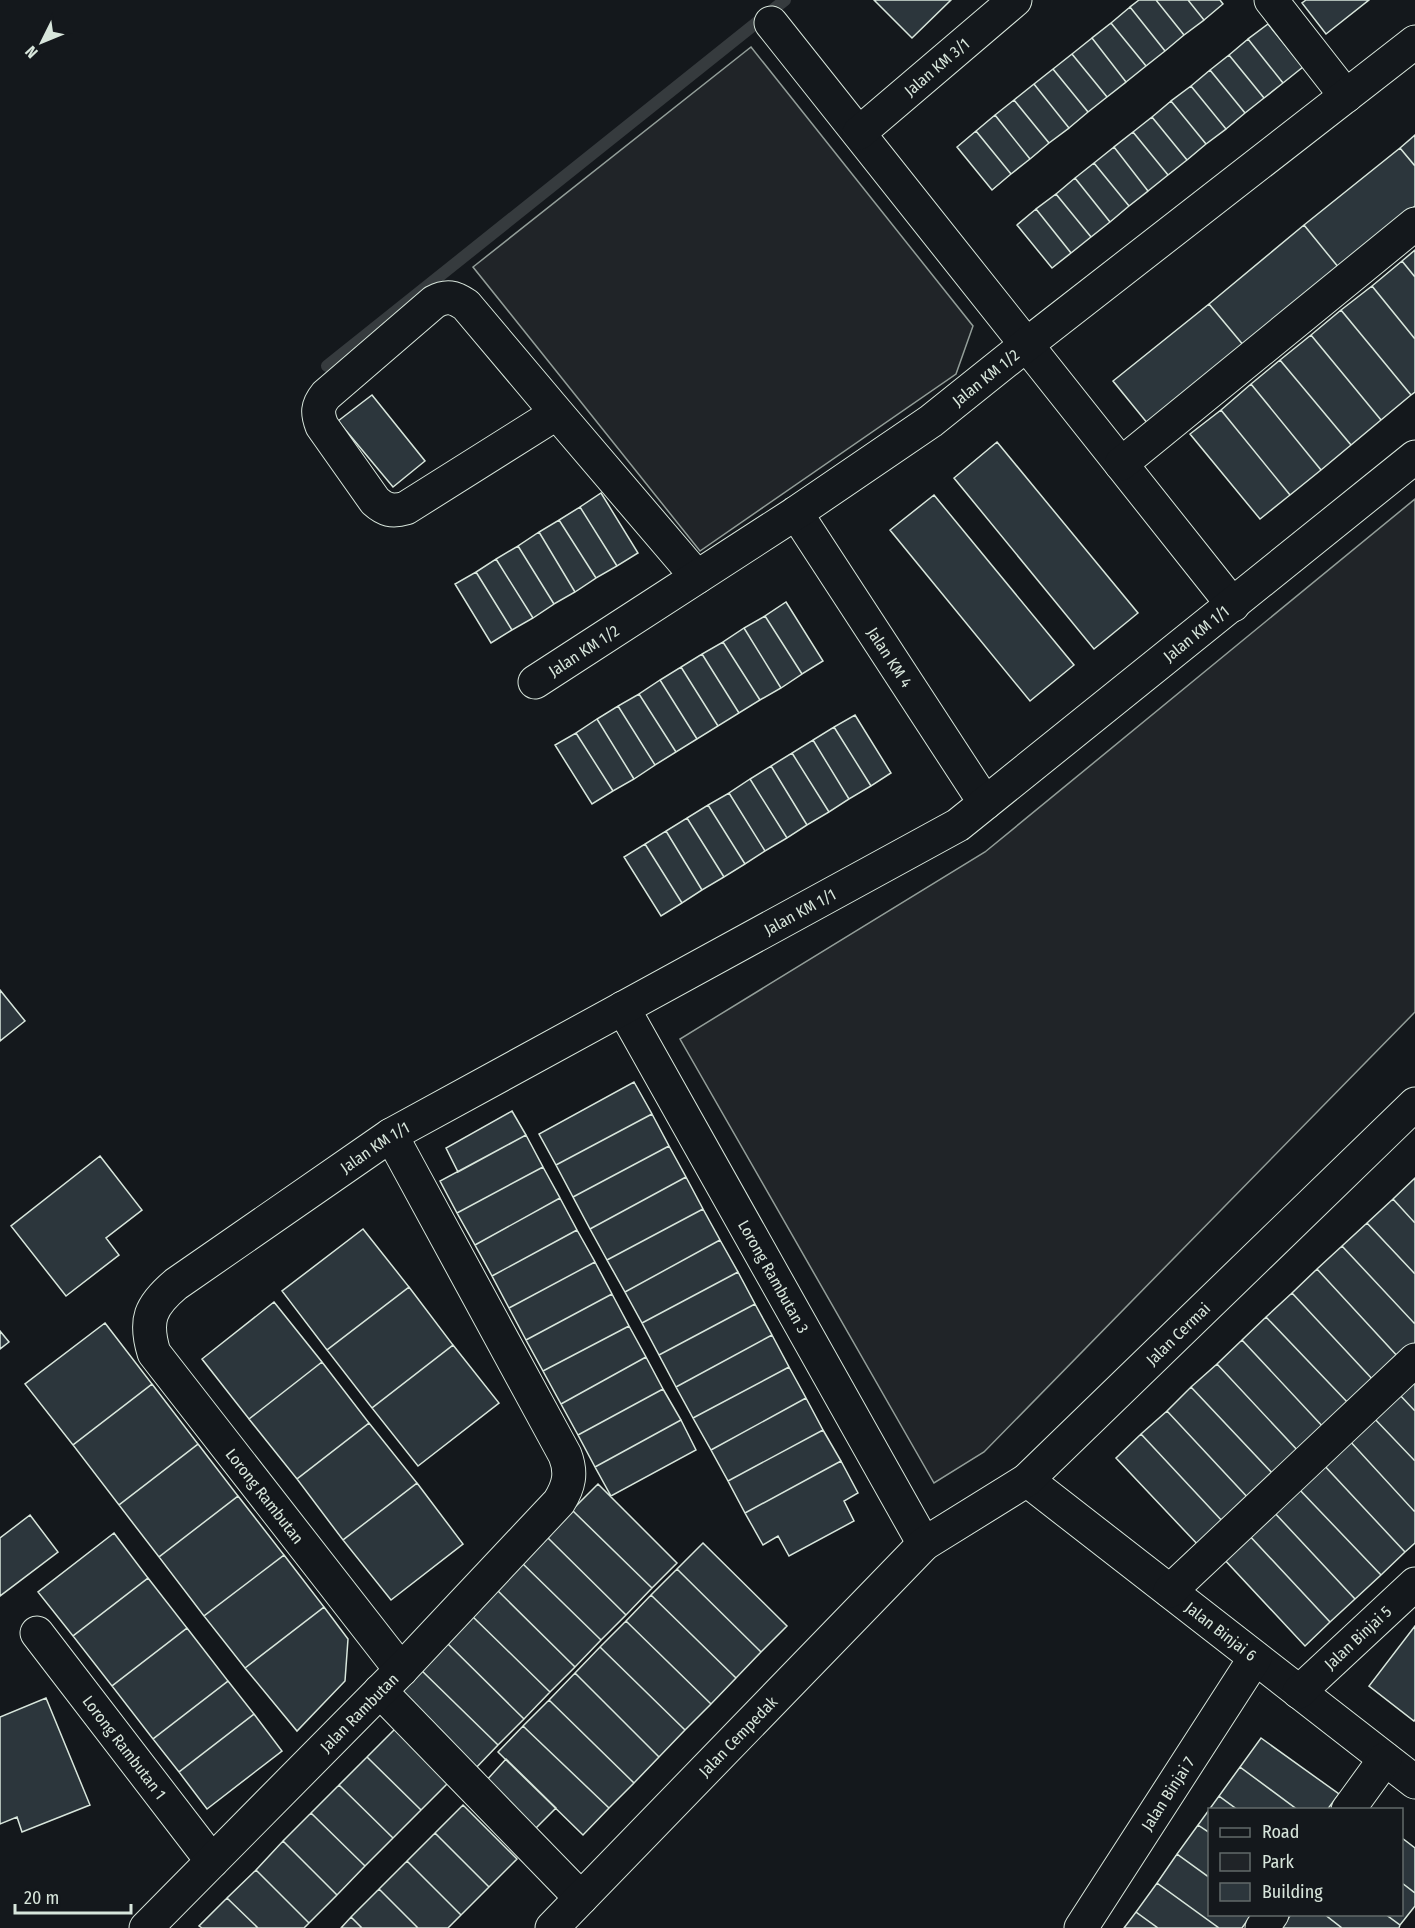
<svg xmlns="http://www.w3.org/2000/svg" width="1415" height="1928" viewBox="0 0 1415 1928" font-family="'Fira Sans Condensed',sans-serif">
<style>
.green{fill:#202428;stroke:#939e99;stroke-width:1.5}
.lines{fill:none;stroke-linecap:round;stroke-linejoin:round}
.stream{stroke:#363b3e;stroke-width:12}
.building{fill:#2c363c;stroke:#d8e6dc;stroke-width:1.5}
.minor-casing{stroke:#d8e6dc;stroke-width:35}
.minor{stroke:#14181c;stroke-width:33}
.labels{text-anchor:middle;stroke-width:4.5;stroke-linejoin:round;paint-order:stroke}
.street-label{font-size:16px;fill:#d8e6dc;stroke:#14181c}
</style>
<rect width="100%" height="100%" fill="#14181c"/>
<path class="green" d="M751 47 973 326 956 374 700 551 473 267Z
M1415 499V1012L984 1452 934 1483 680 1039 985 852Z"/>
<g class="lines">
<path class="stream" d="M327 366 785 0"/>
</g>
<path class="building" d="M874 0H951L912 38Z
M1139 0H1156L1184 35 1165 51 1130 7Z
M1156 0H1188L1204 20 1184 35Z
M1188 0H1220L1223 4 1204 20Z
M1306 0H1369L1326 34 1302 3Z
M1130 7 1165 51 1146 66 1111 23Z
M1111 23 1146 66 1126 82 1092 38Z
M1268 24 1303 67 1283 83 1248 39Z
M1092 38 1126 82 1107 97 1072 54Z
M1248 39 1283 83 1264 98 1229 55Z
M1072 54 1107 97 1088 112 1053 69Z
M1229 55 1264 98 1245 113 1210 70Z
M1053 69 1088 112 1069 128 1034 84Z
M1210 70 1245 113 1226 129 1191 86Z
M1034 84 1069 128 1049 143 1014 100Z
M1191 86 1226 129 1206 144 1171 101Z
M1014 100 1049 143 1030 159 995 115Z
M1171 101 1206 144 1187 160 1152 117Z
M995 115 1030 159 1011 174 976 131Z
M1152 117 1187 160 1168 175 1133 132Z
M976 131 1011 174 992 190 957 147Z
M1133 132 1168 175 1148 191 1114 147Z
M1415 135V166L1400 148Z
M1114 147 1148 191 1129 206 1094 163Z
M1400 148 1415 166V206L1339 268 1304 225Z
M1094 163 1129 206 1110 222 1075 178Z
M1075 178 1110 222 1091 237 1056 194Z
M1056 194 1091 237 1071 253 1036 209Z
M1036 209 1071 253 1052 268 1017 225Z
M1304 225 1339 268 1244 346 1209 304Z
M1415 250V277L1402 261Z
M1402 261 1415 277V339L1372 286Z
M1372 286 1415 339V392L1411 395 1341 310Z
M1209 304 1244 346 1148 424 1113 381Z
M1341 310 1411 395 1381 420 1311 335Z
M1311 335 1381 420 1351 445 1280 360Z
M1280 360 1351 445 1321 470 1251 384Z
M1251 384 1321 470 1290 495 1221 410Z
M372 395 425 461 393 487 338 421Z
M1221 410 1290 495 1260 519 1190 434Z
M997 442 1138 613 1094 649 954 478Z
M601 493 638 553 617 566 580 507Z
M934 495 1074 665 1030 701 890 530Z
M580 507 617 566 596 578 559 520Z
M559 520 596 578 575 592 539 532Z
M539 532 575 592 554 604 518 546Z
M518 546 554 604 533 618 496 559Z
M496 559 533 618 512 630 476 572Z
M476 572 512 630 491 643 455 584Z
M786 602 823 661 802 674 765 616Z
M765 616 802 674 781 688 744 628Z
M744 628 781 688 760 700 723 642Z
M723 642 760 700 739 713 702 654Z
M702 654 739 713 718 726 681 667Z
M681 667 718 726 697 739 660 680Z
M660 680 697 739 676 752 639 694Z
M639 694 676 752 655 765 618 706Z
M618 706 655 765 634 779 597 719Z
M855 715 891 773 871 786 834 727Z
M597 719 634 779 613 791 576 733Z
M834 727 871 786 849 799 813 740Z
M576 733 613 791 592 804 555 745Z
M813 740 849 799 829 812 792 753Z
M792 753 829 812 807 825 771 766Z
M771 766 807 825 787 838 750 779Z
M750 779 787 838 765 851 729 793Z
M729 793 765 851 745 864 708 805Z
M708 805 745 864 724 877 687 818Z
M687 818 724 877 702 890 666 831Z
M666 831 702 890 682 903 645 844Z
M645 844 682 903 661 916 624 857Z
M0 990 25 1021 0 1041Z
M634 1082 652 1114 556 1165 539 1134Z
M512 1111 526 1135 458 1172 446 1148Z
M652 1114 669 1146 573 1197 556 1165Z
M526 1135 543 1167 457 1213 440 1181Z
M669 1146 686 1177 590 1229 573 1197Z
M100 1156 142 1210 106 1238 119 1255 66 1296 11 1226Z
M543 1167 560 1198 475 1245 457 1213Z
M686 1177 703 1209 607 1260 590 1229Z
M1415 1178V1223L1393 1199Z
M560 1198 577 1230 492 1276 475 1245Z
M1393 1199 1415 1223V1274L1367 1223Z
M703 1209 720 1240 625 1292 607 1260Z
M1367 1223 1415 1274V1324L1342 1246Z
M363 1229 409 1287 327 1350 282 1291Z
M577 1230 595 1262 509 1308 492 1276Z
M720 1240 738 1272 642 1323 625 1292Z
M1342 1246 1415 1324V1345L1400 1359 1317 1269Z
M595 1262 612 1294 526 1340 509 1308Z
M1317 1269 1400 1359 1375 1382 1292 1293Z
M738 1272 755 1304 659 1355 642 1323Z
M409 1287 453 1345 372 1408 327 1350Z
M1292 1293 1375 1382 1350 1405 1266 1317Z
M612 1294 629 1326 543 1371 526 1340Z
M274 1302 322 1362 249 1419 202 1359Z
M755 1304 772 1335 676 1387 659 1355Z
M1266 1317 1350 1405 1325 1429 1242 1340Z
M105 1323 152 1384 73 1445 25 1384Z
M629 1326 646 1357 561 1404 543 1371Z
M0 1331 9 1342 0 1349Z
M772 1335 789 1367 693 1418 676 1387Z
M1242 1340 1325 1429 1300 1453 1217 1364Z
M453 1345 499 1403 418 1466 372 1408Z
M646 1357 663 1389 578 1435 561 1404Z
M322 1362 369 1423 297 1479 249 1419Z
M1217 1364 1300 1453 1275 1476 1191 1387Z
M789 1367 806 1398 711 1450 693 1418Z
M1415 1377V1411L1398 1393Z
M152 1384 198 1444 119 1505 73 1445Z
M1191 1387 1275 1476 1250 1500 1167 1411Z
M663 1389 681 1420 595 1467 578 1435Z
M1398 1393 1415 1411V1461L1372 1416Z
M806 1398 823 1430 728 1481 711 1450Z
M1167 1411 1250 1500 1224 1523 1141 1434Z
M1372 1416 1415 1461V1512L1348 1439Z
M681 1420 696 1450 611 1496 595 1467Z
M369 1423 417 1483 343 1540 297 1479Z
M823 1430 841 1461 745 1513 728 1481Z
M1141 1434 1224 1523 1200 1547 1116 1458Z
M1348 1439 1415 1512V1543L1405 1552 1322 1463Z
M198 1444 238 1496 159 1557 119 1505Z
M841 1461 858 1493 844 1501 854 1521 789 1556 778 1536 763 1545 745 1513Z
M1322 1463 1405 1552 1381 1575 1297 1487Z
M417 1483 463 1544 391 1600 343 1540Z
M598 1484 677 1563 652 1588 572 1510Z
M1297 1487 1381 1575 1355 1599 1272 1510Z
M238 1496 284 1555 204 1616 159 1557Z
M572 1510 652 1588 626 1615 546 1536Z
M1272 1510 1355 1599 1330 1622 1247 1533Z
M30 1515 58 1552 0 1596V1538Z
M114 1533 148 1578 73 1636 38 1592Z
M1247 1533 1330 1622 1305 1646 1222 1557Z
M546 1536 626 1615 601 1640 521 1562Z
M703 1543 787 1626 761 1652 677 1569Z
M284 1555 324 1607 245 1668 204 1616Z
M521 1562 601 1640 575 1667 495 1588Z
M677 1569 761 1652 736 1678 651 1595Z
M148 1578 187 1628 112 1686 73 1636Z
M495 1588 575 1667 550 1692 470 1614Z
M651 1595 736 1678 711 1704 626 1621Z
M324 1607 348 1639 345 1681 297 1731 245 1668Z
M470 1614 550 1692 524 1719 444 1640Z
M626 1621 711 1704 685 1730 600 1647Z
M1415 1626V1719L1414 1721 1369 1686Z
M187 1628 228 1681 153 1739 112 1686Z
M444 1640 524 1719 498 1745 418 1667Z
M600 1647 685 1730 659 1757 575 1673Z
M418 1667 498 1745 473 1771 393 1692Z
M575 1673 659 1757 634 1783 549 1700Z
M228 1681 254 1714 179 1772 153 1739Z
M46 1698 90 1805 22 1832 17 1817 0 1824V1717Z
M549 1700 634 1783 609 1808 523 1726Z
M254 1714 282 1751 207 1809 179 1772Z
M523 1726 609 1808 583 1835 498 1752Z
M395 1729 449 1782 421 1810 367 1757Z
M1261 1738 1339 1794 1327 1810H1298L1240 1767Z
M367 1757 421 1810 393 1838 339 1785Z
M506 1759 556 1808 534 1830 485 1782Z
M1240 1767 1298 1810H1238L1219 1796Z
M339 1785 393 1838 365 1866 311 1813Z
M1219 1796 1238 1810H1210V1833L1198 1825Z
M463 1805 517 1859 489 1887 435 1833Z
M311 1813 365 1866 337 1895 283 1841Z
M1198 1825 1210 1833V1878L1177 1854Z
M435 1833 489 1887 461 1915 407 1861Z
M1402 1838 1415 1848V1893L1402 1883Z
M283 1841 337 1895 309 1923 256 1870Z
M1177 1854 1210 1878V1914H1252L1242 1928H1219L1157 1883Z
M407 1861 461 1915 448 1928H418L379 1889Z
M256 1870 309 1923 304 1928H258L227 1898Z
M1157 1883 1219 1928H1158L1136 1912Z
M1402 1883 1415 1893V1906L1400 1925 1385 1914H1402Z
M379 1889 418 1928H362L351 1917Z
M227 1898 258 1928H202L199 1926Z
M1136 1912 1158 1928H1124Z
M1291 1914H1324L1342 1928H1282Z
M1324 1914H1385L1400 1925 1399 1928H1342Z
M351 1917 362 1928H341Z"/>
<g class="lines">
<g class="minor-casing">
<g id="minor">
<path d="M1271 0 1346 96"/>
<path d="M771 23 1233 605"/>
<path id="s1" d="M859 133 1015 0"/>
<path d="M557 413 406 508C392 512 385 510 375 501L322 426C317 413 317 406 326 395L434 302C447 295 454 297 466 305L557 413 697 577"/>
<path d="M1121 464 1415 224"/>
<path id="s2" d="M796 513 985 803"/>
<path id="s3" d="M535 682 796 513 931 421 1026 345 1415 42"/>
<path id="s4" d="M623 1008 924 1544"/>
<path id="s5" d="M1027 1480 1415 1782"/>
<path d="M1170 1591 1415 1360"/>
<path id="s6" d="M37 1633 212 1861"/>
<path id="s7" d="M401 1670 154 1353C144 1320 150 1306 176 1284L391 1135 958 825 1415 457"/>
<path d="M380 1691 581 1898"/>
<path id="s8" d="M1299 1692 1415 1584"/>
<path d="M1348 1810 1385 1759"/>
<path id="s9" d="M146 1928 401 1670 559 1502C569 1486 572 1473 565 1455L391 1135"/>
<path id="s10" d="M552 1928 924 1544 1027 1480 1415 1104"/>
<path id="s11" d="M1081 1928 1255 1658"/>
<path d="M1262 1928 1272 1914"/>
</g>
</g>
<use href="#minor" class="minor"/>
</g>
<g class="labels">
<g class="street-label">
<text dy="6" stroke="none"><textPath href="#s1" startOffset="102">Jalan KM 3/1</textPath></text>
<text dy="6" stroke="none"><textPath href="#s3" startOffset="544">Jalan KM 1/2</textPath></text>
<text dy="6" stroke="none"><textPath href="#s7" startOffset="1694">Jalan KM 1/1</textPath></text>
<text dy="6" stroke="none"><textPath href="#s3" startOffset="58">Jalan KM 1/2</textPath></text>
<text dy="6" stroke="none"><textPath href="#s2" startOffset="172">Jalan KM 4</textPath></text>
<text dy="6" stroke="none"><textPath href="#s7" startOffset="1208">Jalan KM 1/1</textPath></text>
<text dy="6" stroke="none"><textPath href="#s7" startOffset="722">Jalan KM 1/1</textPath></text>
<text dy="6" stroke="none"><textPath href="#s4" startOffset="308">Lorong Rambutan 3</textPath></text>
<text dy="6" stroke="none"><textPath href="#s10" startOffset="866">Jalan Cermai</textPath></text>
<text transform="translate(265 1496) rotate(52)" y="6">Lorong Rambutan</text>
<text dy="6" stroke="none"><textPath href="#s5" startOffset="246">Jalan Binjai 6</textPath></text>
<text dy="6" stroke="none"><textPath href="#s8" startOffset="80">Jalan Binjai 5</textPath></text>
<text dy="6" stroke="none"><textPath href="#s9" startOffset="303">Jalan Rambutan</textPath></text>
<text dy="6" stroke="none"><textPath href="#s10" startOffset="267">Jalan Cempedak</textPath></text>
<text dy="6" stroke="none"><textPath href="#s6" startOffset="144">Lorong Rambutan 1</textPath></text>
<text dy="6" stroke="none"><textPath href="#s11" startOffset="160">Jalan Binjai 7</textPath></text>
</g>
</g>
<rect x="1208" y="1808" width="195" height="108" fill="#14181c" stroke="#626a69" stroke-width="1.5"/>
<rect x="1220" y="1828" width="30" height="9" fill="#14181c" stroke="#626a69" stroke-width="1.5"/>
<text x="1262" y="1838" font-size="18" fill="#d8e6dc">Road</text>
<rect x="1220" y="1853" width="30" height="18" fill="#202428" stroke="#626a69" stroke-width="1.5"/>
<text x="1262" y="1868" font-size="18" fill="#d8e6dc">Park</text>
<rect x="1220" y="1883" width="30" height="18" fill="#2c363c" stroke="#626a69" stroke-width="1.5"/>
<text x="1262" y="1898" font-size="18" fill="#d8e6dc">Building</text>
<g transform="translate(42 42) rotate(227)" stroke="#14181c" stroke-width="4.5" paint-order="stroke">
<path d="M0-4.5L10 22L0 15L-10 22Z" fill="#d8e6dc"/>
<text y="-9" font-size="16" font-weight="bold" text-anchor="middle" fill="#d8e6dc">N</text>
</g>
<path d="M15 1904v9h116v-9" fill="none" stroke="#d8e6dc" stroke-width="3"/>
<text x="24" y="1904" font-size="18" fill="#d8e6dc" stroke="#14181c" stroke-width="4.5" paint-order="stroke">20 m</text>
</svg>
